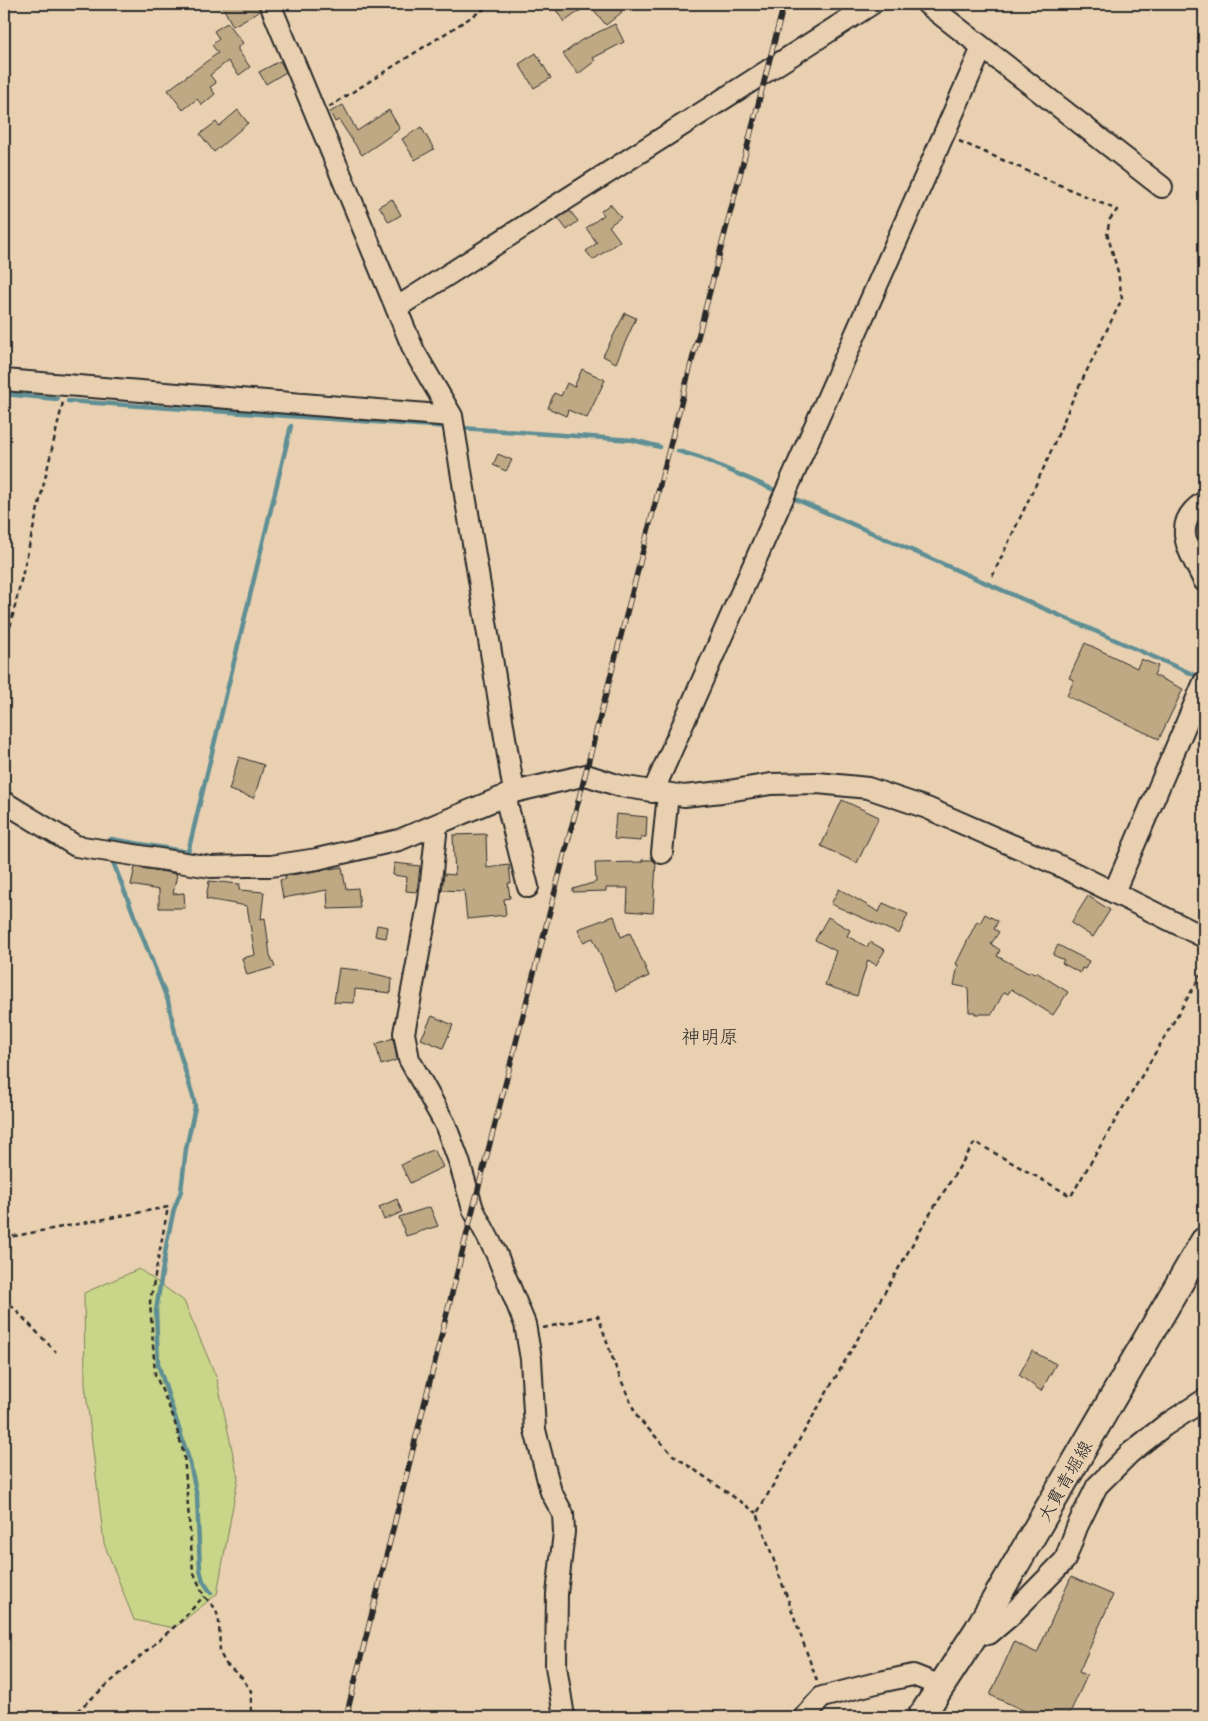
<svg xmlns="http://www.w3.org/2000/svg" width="1208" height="1721" viewBox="0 0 1208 1721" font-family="'Architects Daughter','Klee One',sans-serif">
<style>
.green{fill:#c9d689;stroke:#7a805a}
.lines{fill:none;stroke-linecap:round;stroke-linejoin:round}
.stream{stroke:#5f8f94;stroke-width:4.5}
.building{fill:#bfa984;stroke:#2b2b2b}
.minor-casing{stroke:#2b2b2b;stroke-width:24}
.major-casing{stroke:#2b2b2b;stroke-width:30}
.path{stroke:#2b2b2b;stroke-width:2.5;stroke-dasharray:5 4;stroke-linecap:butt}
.minor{stroke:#e9d0b1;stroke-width:20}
.major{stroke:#e9d0b1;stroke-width:26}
.rail-casing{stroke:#2b2b2b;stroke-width:5.5}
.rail{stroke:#e9d0b1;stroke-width:4;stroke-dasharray:11;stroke-linecap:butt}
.labels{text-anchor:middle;stroke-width:4;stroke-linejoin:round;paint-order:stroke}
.street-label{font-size:18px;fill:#2b2b2b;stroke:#e9d0b1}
.neighbourhood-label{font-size:19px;fill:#2b2b2b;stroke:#e9d0b1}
</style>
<rect width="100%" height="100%" fill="#e9d0b1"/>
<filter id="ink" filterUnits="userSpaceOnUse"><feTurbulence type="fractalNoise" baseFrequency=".02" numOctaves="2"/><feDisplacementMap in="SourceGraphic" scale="10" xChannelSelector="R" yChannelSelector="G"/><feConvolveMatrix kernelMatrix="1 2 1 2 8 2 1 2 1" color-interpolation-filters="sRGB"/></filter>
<g filter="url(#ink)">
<path class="green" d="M139 1269 184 1301 217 1379 238 1478 217 1594 174 1628 134 1620 104 1543 85 1384 84 1293Z"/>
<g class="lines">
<path class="stream" d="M4 394 57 399
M68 401 448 427
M461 428 633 440 660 447
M678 451 701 458 779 492
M793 498 1197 676
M111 839 188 852 291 426
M111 857 168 1001 179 1050 194 1100 195 1107 186 1149 181 1191 174 1209 167 1241 156 1311 158 1364 190 1463 197 1496 200 1570 203 1581 211 1593"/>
</g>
<path class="building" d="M221 4H258L260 11 233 26Z
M552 4H615L622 12 606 25 589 4 564 22Z
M227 23 243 43 238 47V50L250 67 239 75 228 61 210 75 216 83 210 87 215 94 202 105 197 99 183 110 168 90 218 53 212 45 219 39 214 31Z
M615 24 624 42 593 58 595 61 578 74 563 54 580 41Z
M536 53 551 78 534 88 519 64Z
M280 61 286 72 266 84 259 72Z
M343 105 357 131 389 110 400 129 362 155 339 120 335 122 330 112Z
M238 110 248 123 214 152 200 134 216 122 219 126Z
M421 127 434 149 415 160 402 139Z
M392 199 401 215 389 222 379 206Z
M610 204 621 217 609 226 620 241 593 260 586 251 597 243 586 228 604 215 601 211Z
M570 211 578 221 567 230 558 218Z
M625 313 636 318 616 363 603 356Z
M582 369 605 380 587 418 568 410 566 416 548 408 554 393 561 396 567 383 574 387Z
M498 454 512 460 506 471 493 465Z
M1085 643 1137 668 1141 659 1158 666 1154 675 1183 689 1159 739 1067 696 1074 680 1069 678Z
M239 757 264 765 254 798 229 790Z
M842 800 879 817 857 863 821 846Z
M616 814 647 817 646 837H641V841L614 839Z
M486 834 487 868 509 865 511 883H508L510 898 504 899 506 915 467 919 464 891 442 890 444 874 455 875 453 835Z
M642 860H653L656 863 653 913 627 911 628 888H606V891L573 892V889L596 882 595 863 642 862Z
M394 863 420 866 417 892 406 891 407 877 393 875Z
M135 867 177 874 173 894 184 893 185 908H159V890L131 885Z
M342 867 346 889 358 888 360 908 328 909 327 890 283 898 280 880 286 879 285 876Z
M209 881 240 884 239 890 264 892 261 919 265 918 270 955 275 967 247 975 242 958 255 955 247 906 206 899Z
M839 889 879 912 883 903 908 914 899 934 831 904Z
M1088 896 1110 910 1093 937 1071 923Z
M985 914 998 921 994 929 999 932 991 944 1000 950 997 956 1028 973 1029 971 1034 974 1036 972 1068 992 1053 1015 1011 989 1008 994 1004 992 992 1014H975V1012H969L968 988 954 985 958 965 956 964 977 921 980 923Z
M614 916 621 937 630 933 649 976 616 991 593 938 583 942 578 929Z
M828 917 850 930 847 936 867 947 870 942 885 950 876 965 868 960 857 996 825 985 836 951 815 940Z
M377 925 388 927 386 938 375 936Z
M1058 945 1089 961 1085 969 1082 968 1080 973 1062 963 1064 960 1053 955Z
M339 968 358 970 392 978 391 993 355 989 354 1003 334 1002Z
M432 1016 453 1025 443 1048 421 1039Z
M393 1038 397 1060 381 1065 376 1044Z
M434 1149 443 1167 410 1183 401 1165Z
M397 1199 402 1212 384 1220 379 1207Z
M430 1207 438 1226 406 1236 399 1217Z
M1032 1351 1056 1364 1041 1391 1019 1375Z
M1071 1577 1113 1595 1079 1672 1087 1676 1068 1717H1038L990 1695 1014 1642 1037 1653Z"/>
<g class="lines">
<g class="minor-casing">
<path id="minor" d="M270 4 414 351 452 416 514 792
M927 4 1162 187
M396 308 872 4
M4 380 452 416
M1204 502C1169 524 1190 552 1204 581
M653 792 982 48
M505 796 528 887
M4 802 76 846 211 867 247 866H271L317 859 399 840 514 792 586 775 620 786 684 796 722 792 771 784 818 783 868 788 927 808 1060 866 1204 937
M437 825 429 900 404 1033 409 1059 445 1124 459 1161 473 1209 496 1253 525 1324 531 1359 535 1430 551 1492 563 1514 564 1532 557 1594 556 1666 564 1717
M662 853 668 794
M1114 892 1204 682
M977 1631 989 1634 1009 1617 1065 1560 1077 1527 1097 1486 1130 1453 1164 1426 1204 1400
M804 1717 822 1697 880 1682 913 1675 941 1686"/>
</g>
<g class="major-casing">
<path id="major" d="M921 1717 977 1631 1204 1241"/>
</g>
<path class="path" d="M329 107 492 4
M959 141 1117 210 1110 219 1107 233 1118 272 1122 299 1072 401 1046 463 992 577
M4 653 63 402
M4 1238 168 1207 150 1302 155 1374 173 1416 184 1455 193 1571 204 1596 216 1609 219 1622 220 1653 226 1664 242 1678 251 1691V1717
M4 1298 56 1352
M543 1328 598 1316 616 1368 637 1417 673 1455 757 1513
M817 1681 757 1513 930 1214 975 1142 1071 1196 1204 970
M70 1717 181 1621 204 1596"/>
<use href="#minor" class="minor"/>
<use href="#major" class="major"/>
<g class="rail-casing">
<path id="rail" d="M346 1717 473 1209 784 4"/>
</g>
<use href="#rail" class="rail"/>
</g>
</g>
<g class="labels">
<g class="street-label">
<text transform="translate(1065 1481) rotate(-60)" y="6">大貫青堀線</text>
</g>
<g class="neighbourhood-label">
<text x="710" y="1043">神明原</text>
</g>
</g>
<rect width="1208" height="1721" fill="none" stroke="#e9d0b1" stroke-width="20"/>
<rect x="10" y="10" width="1188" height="1701" fill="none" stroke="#2b2b2b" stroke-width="2" filter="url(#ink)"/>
</svg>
